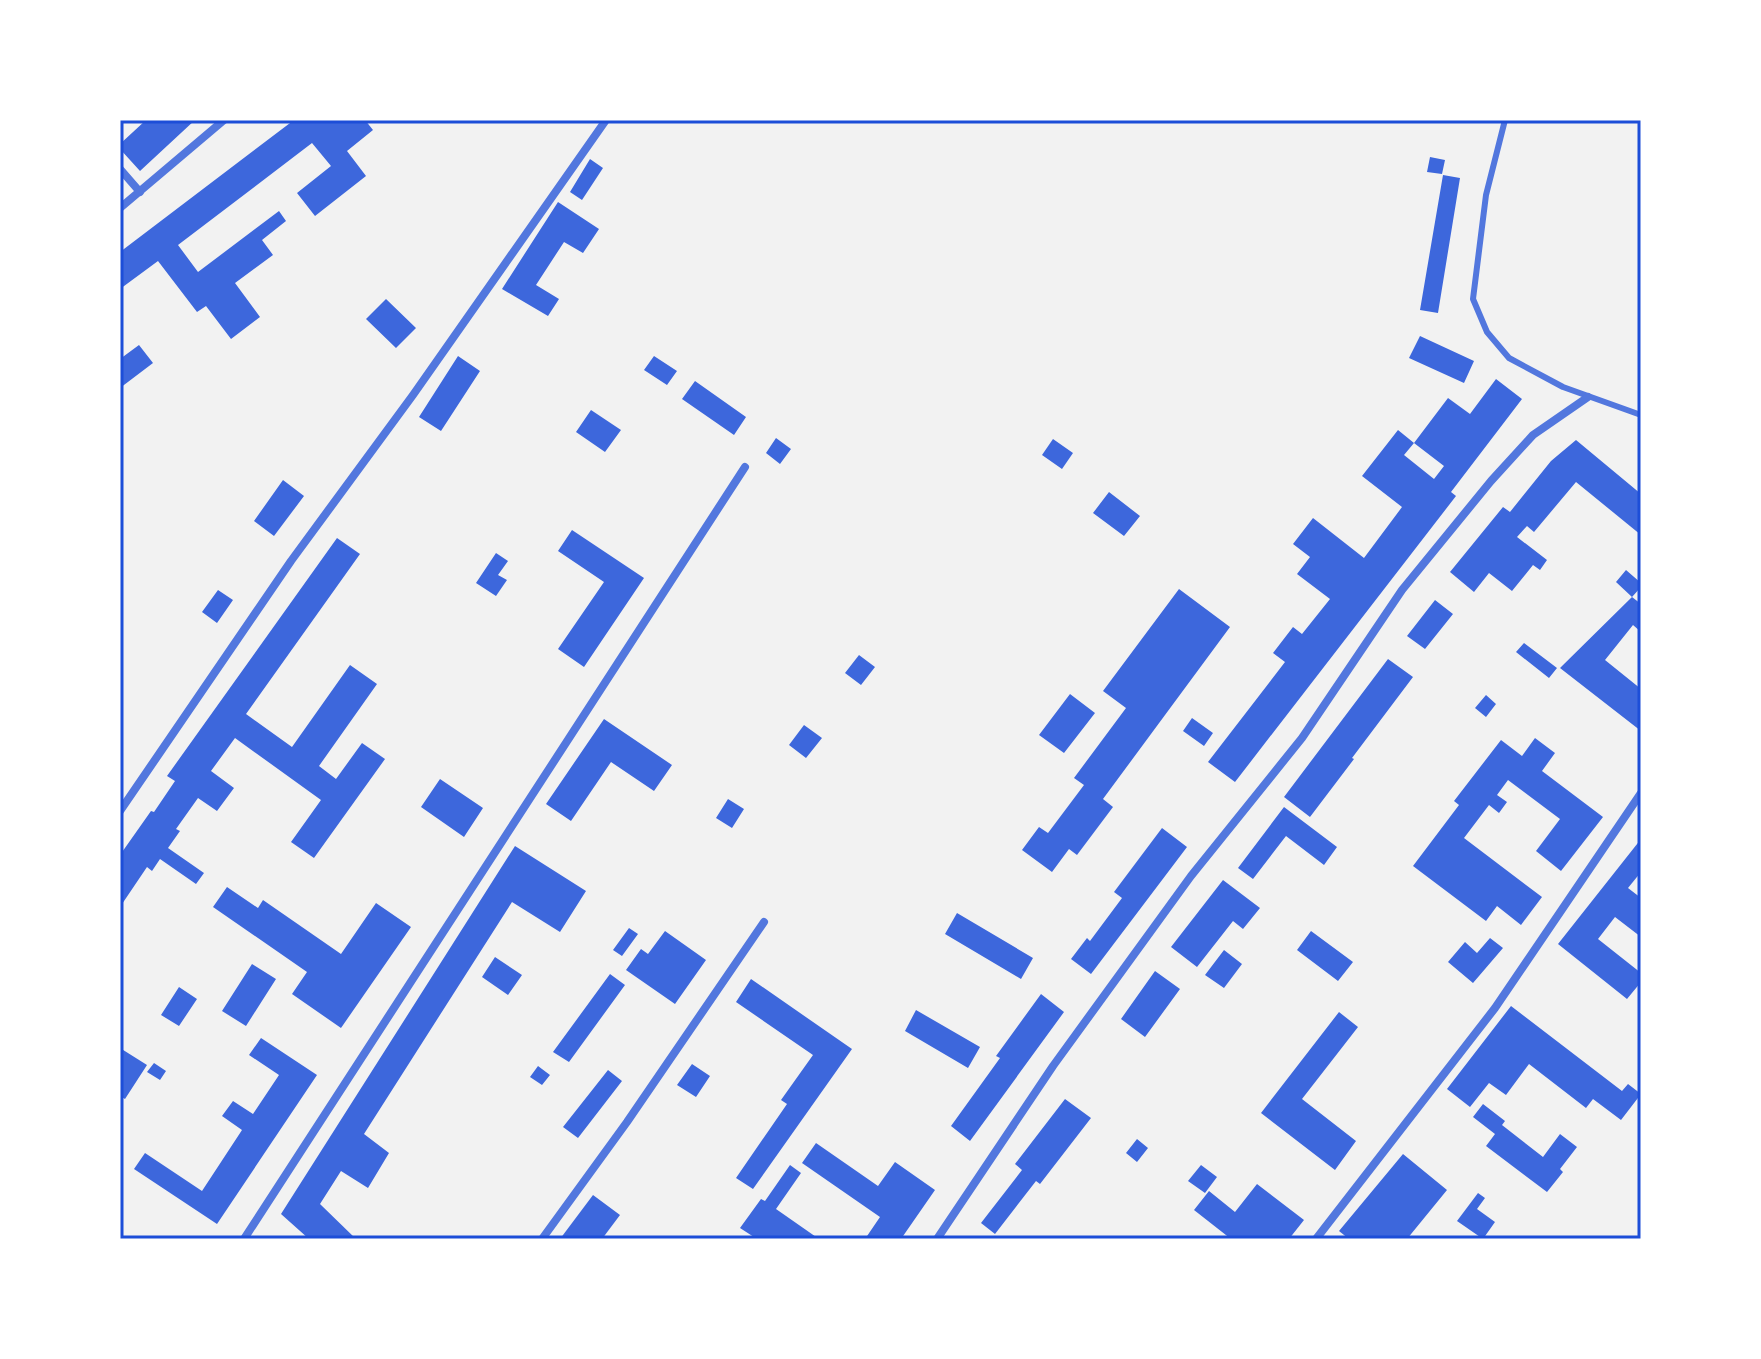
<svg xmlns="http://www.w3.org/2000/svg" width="1761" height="1359" viewBox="0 0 1761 1359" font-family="Inter,sans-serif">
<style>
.building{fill:#3d67dc}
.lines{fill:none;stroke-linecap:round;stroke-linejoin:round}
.service{stroke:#5277de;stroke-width:6}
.minor{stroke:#5277de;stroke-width:8}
.neatline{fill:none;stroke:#1d4ed8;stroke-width:3}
</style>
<rect width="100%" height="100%" fill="#f2f2f2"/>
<path class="building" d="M146 120H195L140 171 120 149V144Z
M294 120H365L373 130 347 151 366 176 315 216 297 193 331 166 312 143 178 245 198 272 279 211 286 221 262 240 273 255 235 283 260 317 231 339 206 306 197 312 158 261 120 289V252Z
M1430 157 1445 160 1442 174 1427 172Z
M590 159 603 168 582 200 570 192Z
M1443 175 1460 178 1438 313 1420 310Z
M558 202 599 229 583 253 564 242 536 285 559 299 548 316 502 289Z
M386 299 416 328 396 348 366 319Z
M1420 336 1474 361 1464 383 1409 358Z
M139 345 153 363 120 388V359Z
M458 356 480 371 441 431 419 417Z
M654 356 677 371 667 385 644 370Z
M1496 379 1522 399 1451 492 1456 496 1235 782 1208 762 1285 662 1273 653 1293 627 1302 634 1330 599 1297 574 1310 557 1293 544 1313 518 1364 558 1402 507 1362 476 1398 430 1414 443 1404 455 1434 479 1444 466 1414 443 1448 398 1470 414Z
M695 381 746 417 734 435 682 399Z
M591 410 621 430 605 452 576 432Z
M776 438 791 449 780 464 766 453Z
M1053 439 1073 453 1062 469 1042 455Z
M1576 440 1641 494V535L1576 482 1534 532 1527 526 1517 537 1547 560 1540 570 1533 565 1512 591 1489 573 1474 592 1450 572 1503 507 1510 512 1551 461Z
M283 480 304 496 274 536 254 521Z
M1109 492 1140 516 1124 536 1093 513Z
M572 530 644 578 584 667 558 649 604 582 558 551Z
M337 538 360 554 246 714 292 747 350 665 377 684 319 766 336 779 362 743 385 759 314 858 291 842 321 800 235 738 211 771 234 788 217 811 198 798 176 829 180 831 168 848 204 873 196 884 160 859 152 871 147 867 120 907V855L151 811 154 812 175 781 167 776Z
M496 553 508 561 498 575 507 580 496 596 476 583Z
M1626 570 1641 583V587L1632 597 1616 582Z
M1179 589 1230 627 1103 799 1113 807 1077 855 1069 849 1052 872 1022 850 1039 827 1048 833 1084 785 1074 778 1126 708 1103 691Z
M218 590 233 600 217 623 202 612Z
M1632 597 1641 604V632L1633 625 1605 660 1641 689V731L1560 668Z
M1435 600 1453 614 1425 649 1407 636Z
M1524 643 1557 668 1549 678 1516 652Z
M859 655 875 667 861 685 845 673Z
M1388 659 1413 677 1352 758 1354 759 1310 817 1284 797Z
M1070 694 1095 713 1064 753 1039 735Z
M1486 695 1496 704 1486 717 1475 708Z
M1192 718 1213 733 1204 746 1183 731Z
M604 719 672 765 654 791 611 762 571 821 546 804Z
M804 725 822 738 806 758 789 745Z
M1535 738 1555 753 1542 771 1603 817 1561 871 1536 851 1560 819 1508 780 1497 795 1507 802 1499 813 1489 805 1464 838 1542 897 1521 925 1497 906 1486 921 1413 866 1459 805 1454 801 1501 740 1522 756Z
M440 779 483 808 464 837 421 807Z
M728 799 744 809 732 828 716 818Z
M1284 807 1337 847 1324 865 1286 836 1253 879 1238 868Z
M1162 828 1187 847 1091 974 1071 959 1087 938 1090 941 1122 898 1114 892Z
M1641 839V872L1628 888 1641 898V937L1615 917 1598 939 1641 973V982L1627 999 1558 944Z
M515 846 586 891 560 932 512 902 364 1134 389 1153 368 1188 341 1171 320 1204 356 1239H309L281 1214Z
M1223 880 1260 908 1243 929 1233 921 1197 967 1171 947Z
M227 887 258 908 263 900 341 954 376 903 411 927 341 1028 292 994 307 972 213 907Z
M957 913 1033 958 1021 979 945 934Z
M629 928 638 934 622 956 613 950Z
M665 931 706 960 675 1004 626 970 641 949 648 954Z
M1311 931 1353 962 1338 981 1297 950Z
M1490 938 1503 948 1473 983 1448 962 1465 942 1477 953Z
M1224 950 1242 964 1224 988 1205 975Z
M495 957 522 975 508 995 482 977Z
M252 964 276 979 246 1026 222 1011Z
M1155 971 1180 989 1145 1037 1121 1019Z
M610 974 625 985 569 1062 553 1052Z
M751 979 852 1049 753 1189 736 1178 787 1104 781 1100 813 1055 736 1002Z
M179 987 197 999 179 1026 161 1015Z
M1041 994 1064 1012 970 1141 951 1126 1000 1058 996 1056Z
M1511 1006 1622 1091 1628 1084 1641 1094 1621 1120 1593 1099 1586 1108 1529 1064 1506 1095 1489 1083 1470 1107 1447 1089Z
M916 1010 980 1047 968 1068 905 1031Z
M1339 1012 1358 1027 1302 1099 1356 1141 1335 1170 1261 1113Z
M261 1038 317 1075 217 1224 134 1169 145 1153 202 1191 242 1130 222 1116 233 1101 253 1114 279 1075 249 1055Z
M120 1048 147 1065 125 1099 120 1096Z
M154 1063 166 1071 160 1080 147 1072Z
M692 1064 710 1076 696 1097 677 1085Z
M538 1066 550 1075 542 1085 530 1077Z
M608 1070 622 1081 578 1138 563 1127Z
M1065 1099 1091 1118 1040 1184 1036 1181 995 1234 981 1223 1022 1170 1015 1164Z
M1483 1104 1505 1121 1502 1125 1543 1157 1560 1134 1577 1147 1560 1169 1563 1172 1547 1192 1486 1146 1495 1134 1473 1117Z
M1137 1139 1148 1148 1137 1162 1126 1153Z
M816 1143 878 1186 895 1162 935 1190 901 1239H865L880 1217 802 1163Z
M1403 1154 1447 1190 1407 1239H1349L1339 1231Z
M790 1165 801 1173 776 1209 819 1239H757L740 1228 761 1199 765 1201Z
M1201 1165 1217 1177 1205 1193 1188 1181Z
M1257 1184 1304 1220 1289 1239H1231L1194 1210 1209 1191 1235 1212Z
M1478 1193 1485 1198 1477 1209 1495 1222 1483 1239 1457 1221Z
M593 1195 620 1215 602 1239H560Z"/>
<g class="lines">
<path class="service" d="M1505 120 1486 195 1473 299 1487 332 1509 358 1563 387 1641 415"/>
<path class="minor" d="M120 169 140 192
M120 208 224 120
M120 811 291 561 413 395 606 120
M244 1239 745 467
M542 1239 627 1122 764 922
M937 1239 1053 1066 1191 876 1302 738 1402 590 1491 481 1533 435 1588 397
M1316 1239 1495 1008 1641 793"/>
</g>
<rect width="1761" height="1359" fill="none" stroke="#ffffff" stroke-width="244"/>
<rect x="122" y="122" width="1517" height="1115" class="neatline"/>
</svg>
